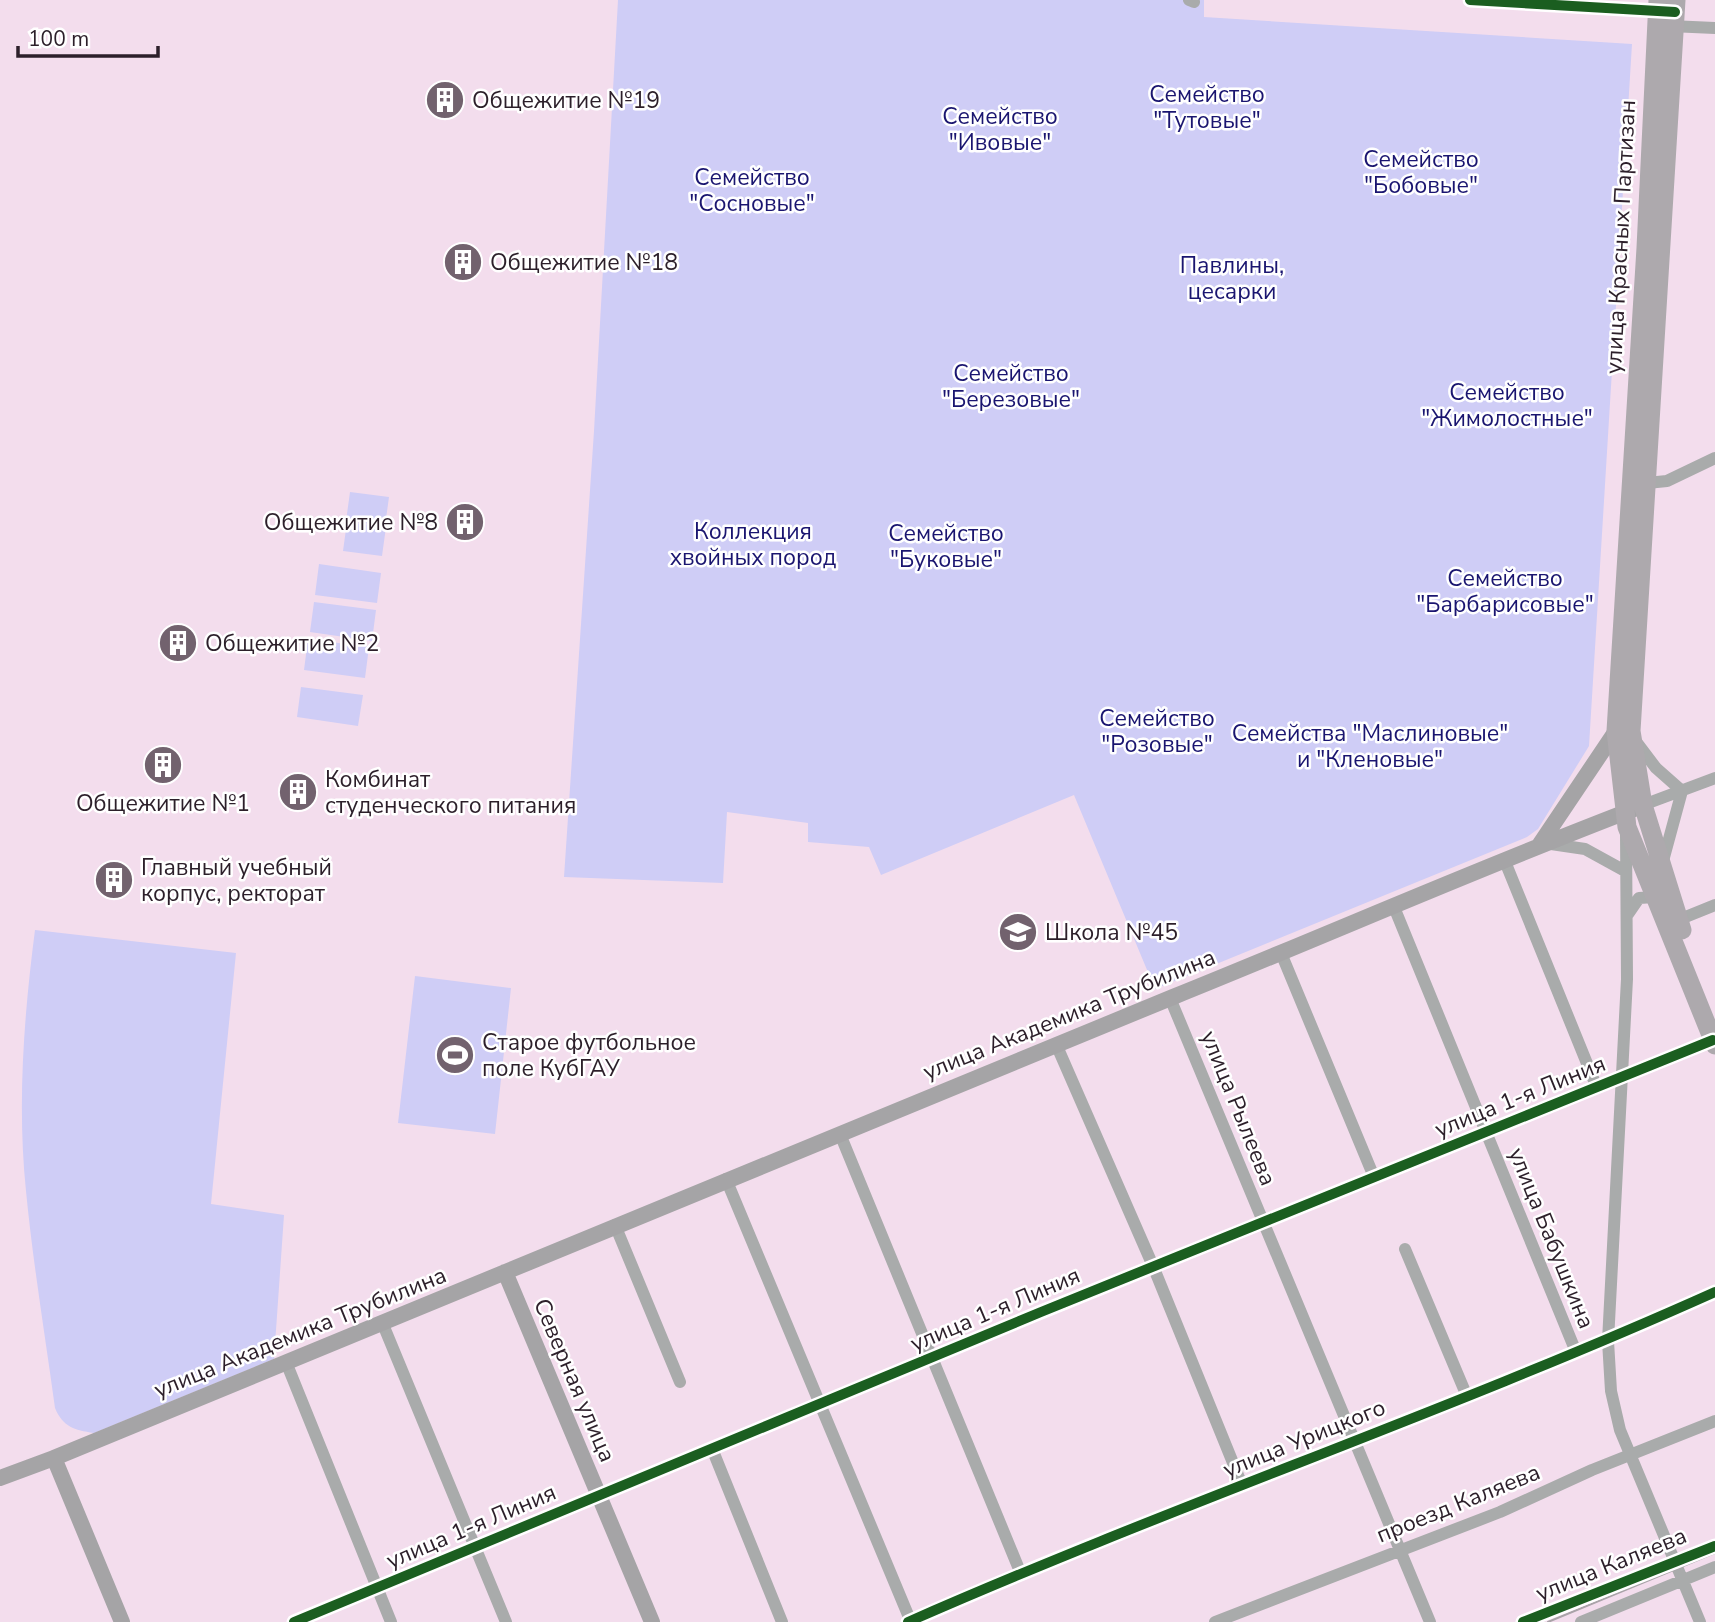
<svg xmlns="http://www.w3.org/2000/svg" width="1715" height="1622" viewBox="0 0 1715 1622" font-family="'Nunito Sans',sans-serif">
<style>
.green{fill:#cfcdf6}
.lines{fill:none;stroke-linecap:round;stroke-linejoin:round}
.minor{stroke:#a9abab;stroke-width:12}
.major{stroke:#a5a4a6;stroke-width:16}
.highway{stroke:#ada9ad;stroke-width:19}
.tram{stroke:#a9a3a8;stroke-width:2}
.cycleway-casing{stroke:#fff;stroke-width:15}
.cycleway{stroke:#1b5e20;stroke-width:10}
.labels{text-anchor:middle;stroke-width:5;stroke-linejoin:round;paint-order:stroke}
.park-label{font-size:23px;fill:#1a1570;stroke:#fff}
.poi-label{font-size:23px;fill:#2c1f2a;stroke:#fff;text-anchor:start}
.street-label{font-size:23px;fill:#2c1f2a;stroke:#fff}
</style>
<rect width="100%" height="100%" fill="#f3dded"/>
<path class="green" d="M618 0H1204V17L1632 44 1589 746 1538 829 1527 837 1155 989 1074 795 881 875 869 847 808 842V823L727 812 723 883 564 877 594 431Z
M350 492 389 497 385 526 346 521Z
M347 522 386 527 382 556 343 551Z
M319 564 381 573 377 603 315 595Z
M314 602 376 610 372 641 310 632Z
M308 639 369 647 365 678 304 670Z
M301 687 363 695 358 726 297 717Z
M35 930 236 953 211 1204 284 1215 274 1359 94 1433C74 1430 63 1427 55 1408 45 1335 33 1263 26 1191 17 1104 24 1015 35 930Z
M415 976 511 988 495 1134 398 1123Z"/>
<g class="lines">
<path class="minor" d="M1189 0 1194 2
M1470 0 1664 11
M1670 26 1715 28
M1647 483 1667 481 1715 458
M1637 743 1656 768 1682 791
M1643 805 1715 778
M1626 832 1627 979 1608 1341 1611 1391 1620 1430 1700 1622
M1551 844 1585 849 1625 871
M1504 859 1597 1088
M1663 861 1682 791
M1394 907 1576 1352
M1628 914 1639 898 1655 897
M1678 920 1715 905
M1281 953 1374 1177
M1170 998 1430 1622
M1056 1044 1153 1266 1242 1485
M840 1134 1021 1574
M726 1179 911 1622
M615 1225 680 1382
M1405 1249 1466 1394
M382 1322 506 1622
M286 1362 391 1622
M713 1451 782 1622
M294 1622 1041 1312 1713 1040
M908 1622C1174 1505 1450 1411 1715 1292
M1215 1622 1500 1512 1592 1470 1715 1421
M1523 1622 1715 1546
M1581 1622 1715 1567"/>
<path class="major" d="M1540 844 1616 731
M505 1272 652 1622
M54 1458 122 1622
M0 1478 54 1458C427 1304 799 1148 1173 997 1327 935 1479 868 1634 809"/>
<path class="highway" d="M1658 0 1646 248 1616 731 1627 827 1715 1045
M1676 0 1631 731 1643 805 1682 930"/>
<path class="tram" d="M1548 1622 1715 1553"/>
<g class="cycleway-casing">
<path id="cycleway" d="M1470 0 1675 12
M294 1622 1041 1312 1713 1040
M908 1622C1174 1505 1450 1411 1715 1292
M1523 1622 1715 1546"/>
</g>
<use href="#cycleway" class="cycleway"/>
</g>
<defs>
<g id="building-disc" transform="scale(2.0125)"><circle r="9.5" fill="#72626e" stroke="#fff"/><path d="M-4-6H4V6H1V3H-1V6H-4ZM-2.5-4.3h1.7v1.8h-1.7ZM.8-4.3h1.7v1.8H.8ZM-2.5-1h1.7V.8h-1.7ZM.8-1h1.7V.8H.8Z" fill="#fff"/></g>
<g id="school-disc" transform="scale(2.0125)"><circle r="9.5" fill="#72626e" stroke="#fff"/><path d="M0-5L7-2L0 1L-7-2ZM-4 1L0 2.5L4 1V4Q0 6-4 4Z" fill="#fff"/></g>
<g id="stadium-disc" transform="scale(2.0125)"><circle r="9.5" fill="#72626e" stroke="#fff"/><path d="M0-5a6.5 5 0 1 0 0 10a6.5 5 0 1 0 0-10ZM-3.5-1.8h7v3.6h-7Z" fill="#fff"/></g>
</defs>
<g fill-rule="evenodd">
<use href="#building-disc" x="445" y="100"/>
<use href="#building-disc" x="463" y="262"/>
<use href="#building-disc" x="465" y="522"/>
<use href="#building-disc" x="178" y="643"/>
<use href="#building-disc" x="163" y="765"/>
<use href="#building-disc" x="298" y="792"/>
<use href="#building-disc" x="114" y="880"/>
<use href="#school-disc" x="1018" y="932"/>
<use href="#stadium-disc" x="455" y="1055"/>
</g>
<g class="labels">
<g class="park-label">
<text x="1207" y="102">Семейство<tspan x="1207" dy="26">"Тутовые"</tspan></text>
<text x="1000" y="124">Семейство<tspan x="1000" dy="26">"Ивовые"</tspan></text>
<text x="1421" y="167">Семейство<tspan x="1421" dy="26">"Бобовые"</tspan></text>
<text x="752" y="185">Семейство<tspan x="752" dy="26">"Сосновые"</tspan></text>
<text x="1232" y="273">Павлины,<tspan x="1232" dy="26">цесарки</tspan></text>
<text x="1011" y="381">Семейство<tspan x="1011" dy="26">"Березовые"</tspan></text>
<text x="1507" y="400">Семейство<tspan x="1507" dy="26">"Жимолостные"</tspan></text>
<text x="753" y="539">Коллекция<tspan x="753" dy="26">хвойных пород</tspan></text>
<text x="946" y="541">Семейство<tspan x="946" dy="26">"Буковые"</tspan></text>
<text x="1505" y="586">Семейство<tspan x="1505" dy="26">"Барбарисовые"</tspan></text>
<text x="1157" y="726">Семейство<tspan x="1157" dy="26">"Розовые"</tspan></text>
<text x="1370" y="741">Семейства "Маслиновые"<tspan x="1370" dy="26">и "Кленовые"</tspan></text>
</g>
<g class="poi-label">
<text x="472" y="108">Общежитие №19</text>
<text x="490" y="270">Общежитие №18</text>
<text x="438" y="530" text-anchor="end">Общежитие №8</text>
<text x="205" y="651">Общежитие №2</text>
<text x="325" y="787">Комбинат<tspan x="325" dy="26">студенческого питания</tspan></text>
<text x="163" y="811" text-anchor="middle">Общежитие №1</text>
<text x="141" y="875">Главный учебный<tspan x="141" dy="26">корпус, ректорат</tspan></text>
<text x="1045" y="940">Школа №45</text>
<text x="482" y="1050">Старое футбольное<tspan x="482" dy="26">поле КубГАУ</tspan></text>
</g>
<g class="street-label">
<text transform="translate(1620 237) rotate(-87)" y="8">улица Красных Партизан</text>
<text transform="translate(1069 1014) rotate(-22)" y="8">улица Академика Трубилина</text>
<text transform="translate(1520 1096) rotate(-22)" y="8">улица 1-я Линия</text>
<text transform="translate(1239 1108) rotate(68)" y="8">улица Рылеева</text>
<text transform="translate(1552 1238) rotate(68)" y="8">улица Бабушкина</text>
<text transform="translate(995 1309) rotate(-23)" y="8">улица 1-я Линия</text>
<text transform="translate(300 1332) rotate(-22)" y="8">улица Академика Трубилина</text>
<text transform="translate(575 1380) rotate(67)" y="8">Северная улица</text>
<text transform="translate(1304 1438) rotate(-22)" y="8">улица Урицкого</text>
<text transform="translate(1458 1503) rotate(-22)" y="8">проезд Каляева</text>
<text transform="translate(471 1526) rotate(-23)" y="8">улица 1-я Линия</text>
<text transform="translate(1611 1564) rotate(-22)" y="8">улица Каляева</text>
</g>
</g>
<path d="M18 46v10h140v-10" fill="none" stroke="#2c1f2a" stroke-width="3.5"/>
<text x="28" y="46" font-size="21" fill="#2c1f2a" stroke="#ffffff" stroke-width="5" paint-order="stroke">100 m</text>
</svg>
